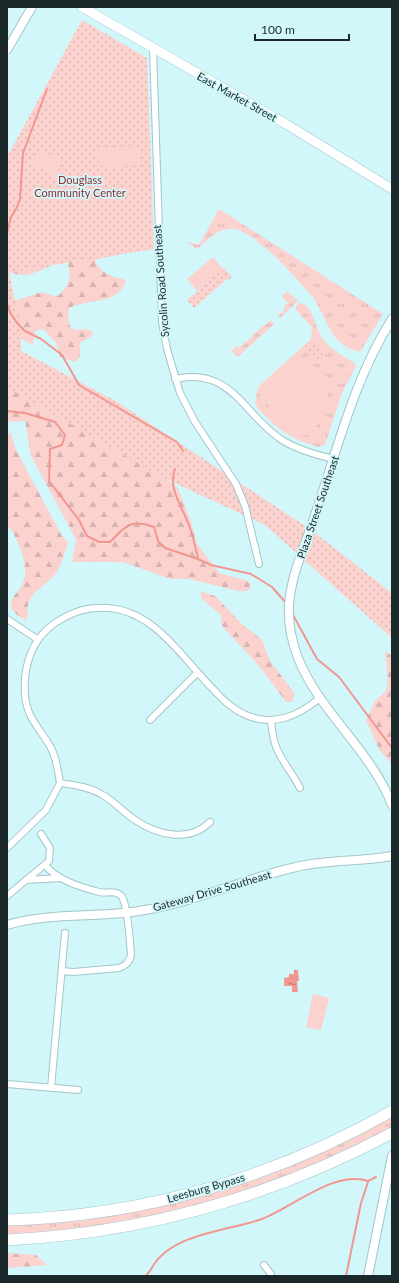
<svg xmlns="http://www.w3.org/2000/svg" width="399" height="1283" viewBox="0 0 399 1283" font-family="Lato,sans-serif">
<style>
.grass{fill:url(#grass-tufts)}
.forest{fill:url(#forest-firs)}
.park{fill:url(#park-dots)}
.pitch{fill:#fbd2ce}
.water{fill:url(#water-ripples)}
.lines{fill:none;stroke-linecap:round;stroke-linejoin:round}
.stream{stroke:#f29790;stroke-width:2}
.street-casing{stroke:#a2c6c9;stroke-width:8}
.secondary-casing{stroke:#a2c6c9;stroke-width:10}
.primary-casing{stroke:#a2c6c9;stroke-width:10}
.highway-casing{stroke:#a2c6c9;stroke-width:12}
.street{stroke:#fff;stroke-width:6}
.secondary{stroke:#fff;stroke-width:8}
.primary{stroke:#fff;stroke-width:9}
.highway{stroke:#fff;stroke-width:11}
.labels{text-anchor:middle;stroke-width:3.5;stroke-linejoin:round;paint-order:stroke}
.street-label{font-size:11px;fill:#1b292a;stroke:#d2f7fb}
.park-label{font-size:11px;fill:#952b2c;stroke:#d2f7fb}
</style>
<defs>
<pattern id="grass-tufts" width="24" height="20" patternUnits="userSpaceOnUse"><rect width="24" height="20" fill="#fbd2ce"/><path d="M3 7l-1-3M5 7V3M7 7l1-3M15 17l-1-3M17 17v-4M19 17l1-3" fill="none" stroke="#d7b4b1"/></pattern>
<pattern id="forest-firs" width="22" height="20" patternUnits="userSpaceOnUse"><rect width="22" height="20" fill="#fbd2ce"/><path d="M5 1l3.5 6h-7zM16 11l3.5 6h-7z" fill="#d7b4b1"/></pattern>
<pattern id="park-dots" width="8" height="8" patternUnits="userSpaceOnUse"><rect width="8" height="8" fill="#fbd2ce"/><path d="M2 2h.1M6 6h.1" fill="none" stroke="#d7b4b1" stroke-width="1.8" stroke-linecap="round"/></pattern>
<pattern id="water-ripples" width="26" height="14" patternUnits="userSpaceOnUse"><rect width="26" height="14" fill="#f29790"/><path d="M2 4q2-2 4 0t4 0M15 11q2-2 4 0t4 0" fill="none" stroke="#c37b76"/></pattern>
</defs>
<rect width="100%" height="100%" fill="#d2f7fb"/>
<path class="grass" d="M219 209 383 314 360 352C333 345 330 328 319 308 317 305 316 300 313 297 296 280 279 256 257 242L258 240C253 239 247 233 241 231 224 223 211 236 199 248H195L187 241 199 245Z
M287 291 298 301 280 318 278 316 285 309 284 306 288 303 282 297Z
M299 303C311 303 315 323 319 332 326 347 340 354 354 363L356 366 342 393 325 445 318 447C292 440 271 426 255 404L258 387 311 339 312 327 295 309Z
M271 320 274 324 238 357 231 351 236 346 239 348 253 336 252 335Z
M392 1118V1127C305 1176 205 1209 107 1226 74 1231 40 1232 7 1236V1225L214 1192 256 1179Z"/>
<path class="forest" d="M117 240 123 241 127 244 126 250 116 255 95 260C99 272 111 277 123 279L126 282C115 306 89 298 69 308L68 321 71 328C78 332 85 327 92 331L93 335 80 343V356L76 362 60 357 56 343 43 329 35 331 33 345C6 329 7 336 7 303L42 292 54 296 59 295C70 285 72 276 67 261L63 260C44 267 30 281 9 272L7 267 10 264 51 252Z
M7 382 165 478 178 488 193 527 196 542 219 573 248 581 251 584 248 591H238L190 579H170L123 562H72L76 539 31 456 25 421 7 422Z
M11 433 16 450 62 536 68 542C65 552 62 563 57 572 46 587 23 594 28 617L25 620 17 615 11 608C11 593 19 594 23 583 30 567 18 537 7 525V434Z
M200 591 215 596 242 624 262 640 270 661 295 694 292 702H286L260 667 222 626 221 615 202 599Z
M385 651 392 656V764L380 751 366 720 375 701 386 691 388 680Z
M7 1253 36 1255 47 1265 7 1268Z"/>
<path class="park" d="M82 20 147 58 154 249 9 272 21 331V351L114 400 310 529 392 593V638L265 525 162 477 7 387V157Z
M224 268 232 277 229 280 227 279 194 308 187 300Z
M314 339 326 351 316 360 305 347Z"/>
<path class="pitch" d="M135 146 140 150 141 160 139 165 104 167 99 165 97 153 100 148Z
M40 149 63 162 55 176 32 163Z
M213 257 223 269 197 291 187 279Z
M297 356 317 372 329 391C324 407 321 431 303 436L292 432 261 398V389Z
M313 994 329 998 321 1030 306 1027Z"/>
<path class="water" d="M294 970H298L299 981H297L298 992H292V986H284V978L289 977V974H294Z"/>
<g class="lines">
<path class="stream" d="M7 233 11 217 17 207 20 199 23 153 47 89
M7 304 10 312 17 323 25 331 41 339 62 355 79 385 177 442 183 451
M7 411 25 413 55 422 65 435 62 445 50 449 49 481 79 520 87 536 99 542H110C127 525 130 519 154 527L158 541 165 548 198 559 211 565 251 574 272 587 286 603
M175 469C167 489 184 509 190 528 194 538 195 548 198 558
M292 613 317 659 339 677 392 748
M146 1276C148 1273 151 1270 153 1266 173 1233 228 1231 262 1219 293 1207 334 1170 368 1181L376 1177
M346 1276 361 1203 368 1182"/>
<g class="street-casing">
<path id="street" d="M153 48 162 322 167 349 180 393 195 422 236 484 245 506 259 564
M175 379C232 366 244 416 282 440 298 450 316 455 334 459
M7 619 37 639
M150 720 197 673
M271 721C272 730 273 741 277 749 283 763 293 774 300 788
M60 783C74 785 89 787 101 794 114 801 123 812 135 820 157 835 190 843 210 822
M7 848 46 810 60 783C58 772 57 759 51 748 40 728 27 719 25 695 23 668 31 639 55 623 72 612 88 606 108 608 155 611 183 659 213 689 223 700 232 709 246 715 274 727 298 716 320 698
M45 865C57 880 80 887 99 892 107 894 116 889 122 897 128 906 130 943 131 955 129 963 126 965 119 968L73 972 62 971
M26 880 60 878
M7 896 49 861 50 848 41 834
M7 1084 78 1090
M51 1088 65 933
M264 1265 271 1274"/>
</g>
<g class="secondary-casing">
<path id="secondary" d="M7 50 32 7
M392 319C355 377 338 447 316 512 307 542 291 573 289 605 288 622 292 642 298 658 320 713 371 750 392 805
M7 925C50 912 96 918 139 911 193 903 243 879 296 867 328 859 360 862 392 856
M368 1276 392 1156"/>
</g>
<g class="primary-casing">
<path id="primary" d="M82 7 286 124 392 189"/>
</g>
<g class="highway-casing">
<path id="highway" d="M7 1220C143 1216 274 1178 392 1111
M7 1240C143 1233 272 1197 392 1133"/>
</g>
<use href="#street" class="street"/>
<use href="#secondary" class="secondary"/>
<use href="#primary" class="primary"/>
<use href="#highway" class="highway"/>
</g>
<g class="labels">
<g class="street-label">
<text transform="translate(237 97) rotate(29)" y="4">East Market Street</text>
<text transform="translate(161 281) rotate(-94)" y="4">Sycolin Road Southeast</text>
<text transform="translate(318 507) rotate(-71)" y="4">Plaza Street Southeast</text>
<text transform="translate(212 891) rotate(-16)" y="4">Gateway Drive Southeast</text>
<text transform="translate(206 1188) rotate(-16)" y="4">Leesburg Bypass</text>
</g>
<g class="park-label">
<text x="80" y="184">Douglass<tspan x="80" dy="13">Community Center</tspan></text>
</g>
</g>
<rect width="399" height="1283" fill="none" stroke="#1b292a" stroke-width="16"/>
<path d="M255 34v6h94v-6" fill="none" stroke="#1b292a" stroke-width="2"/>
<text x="261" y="34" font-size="12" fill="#1b292a" stroke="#d2f7fb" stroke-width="3" paint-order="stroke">100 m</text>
</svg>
